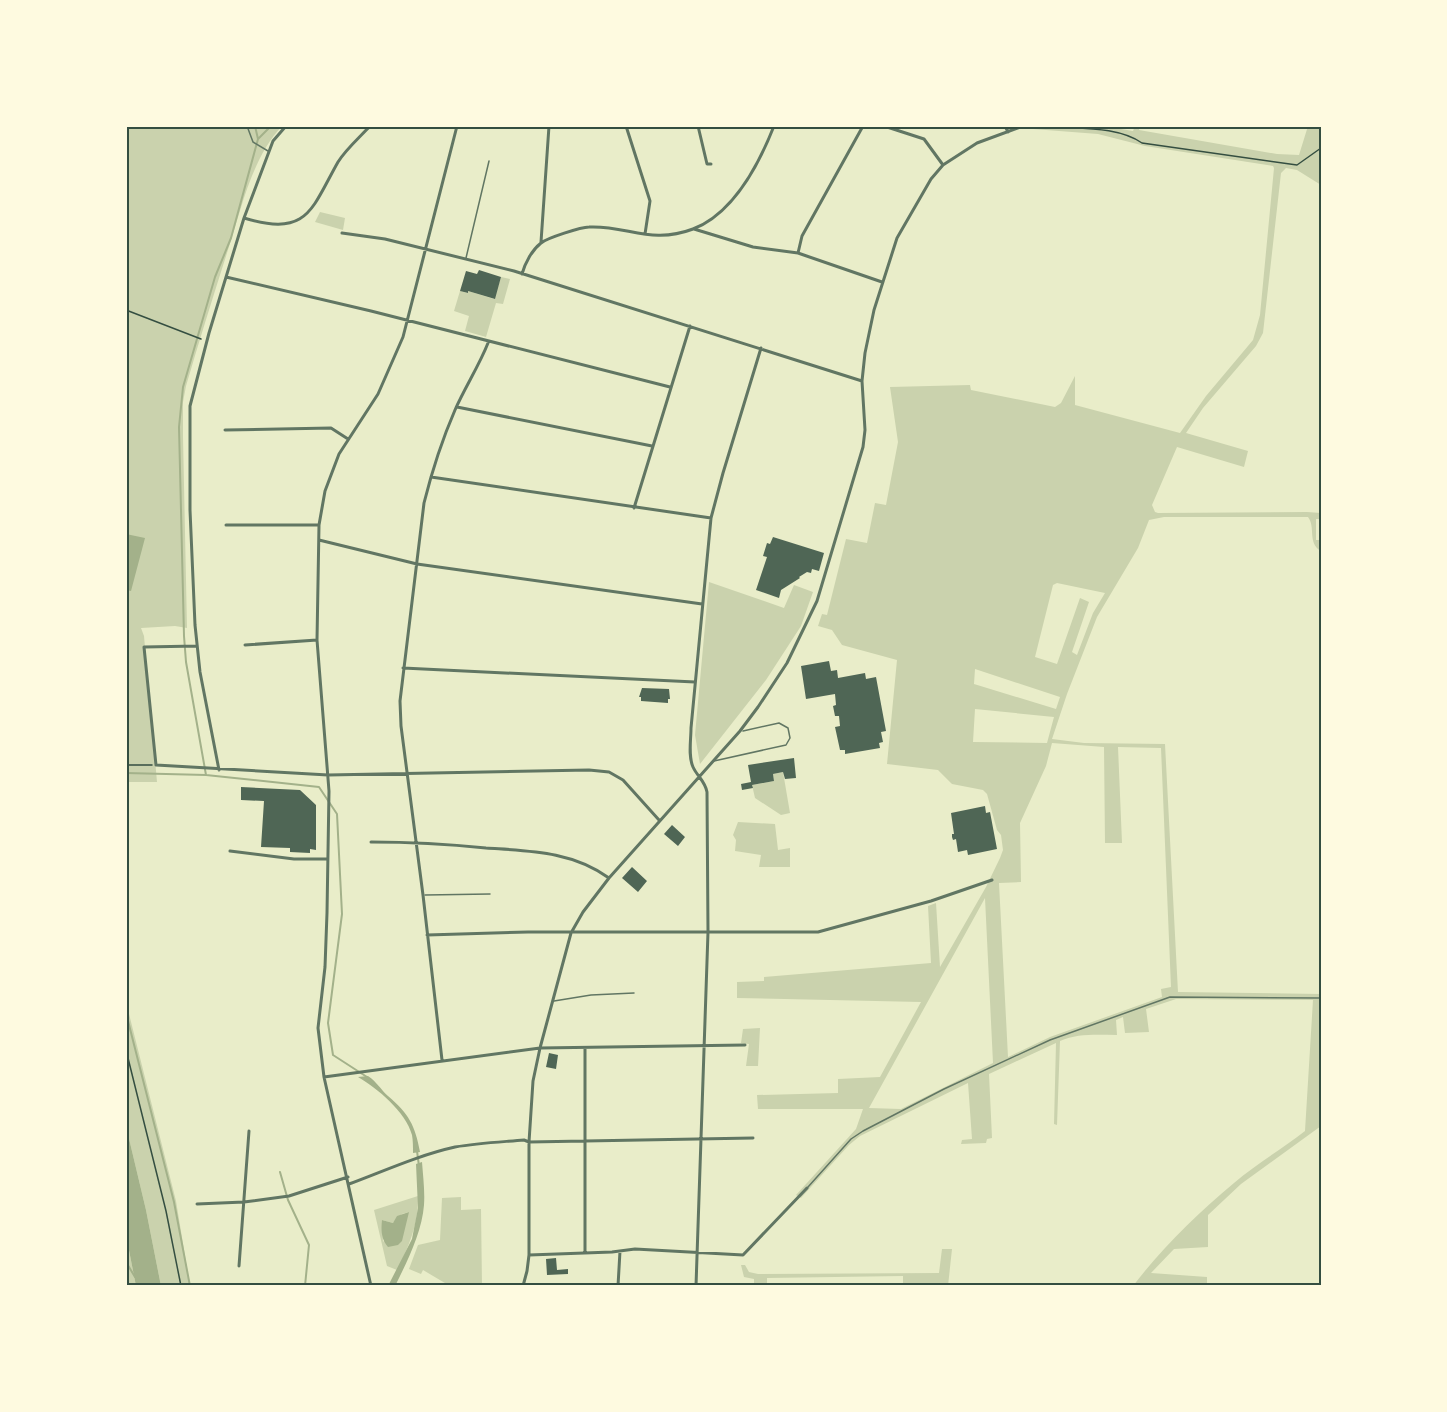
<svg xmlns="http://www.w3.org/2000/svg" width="1447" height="1412" viewBox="0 0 1447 1412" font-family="Raleway,sans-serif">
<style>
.green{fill:#cad2ad;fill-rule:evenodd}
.water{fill:#a3b18a}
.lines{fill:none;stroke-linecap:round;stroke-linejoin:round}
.stream{stroke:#a3b18a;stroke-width:2}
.building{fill:#4f6655}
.path{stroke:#344e41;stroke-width:1.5}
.service{stroke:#617663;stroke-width:1.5}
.minor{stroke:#617663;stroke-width:3}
.neatline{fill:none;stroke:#344e41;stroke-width:2}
</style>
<rect width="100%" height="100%" fill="#e9edc9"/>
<path class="green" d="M126 126H282C251 159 241 211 227 253 213 297 199 341 186 386L183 402V437L187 628 175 626 141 628 144 636 157 782H126Z
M1040 126H1103L1133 131 1135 126H1140L1139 130 1277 154 1299 155 1308 126H1321V185L1297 170 1286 168 1281 173 1263 333 1256 346 1203 408 1186 433 1248 451 1244 467 1177 447 1152 505 1155 512 1158 513 1307 512 1321 513V519H1316V540H1321V551C1307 543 1316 527 1308 517H1164L1149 520 1138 548 1097 617 1067 694 1052 739 1084 743 1165 744 1178 992 1321 994V1126L1241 1184 1208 1215V1247L1174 1249 1151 1273 1207 1277V1286H1133C1162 1248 1197 1214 1234 1183 1256 1164 1282 1149 1305 1131L1313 1000 1176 999 1146 1009 1149 1032 1125 1033 1123 1017 1116 1020 1117 1035C1098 1035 1078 1033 1060 1041L1057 1125 1054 1124 1056 1043 989 1074 992 1138 987 1139 986 1143 961 1144 962 1140 972 1139 968 1083 860 1136 849 1145 801 1198 796 1195 856 1129 863 1109H758L757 1095 838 1093V1079L880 1077 921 1002 737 998V982L764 981V977L931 963 928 906 936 903 940 967 986 887 1000 858 1003 850 1001 835 997 830 987 794 983 790 952 784 938 770 887 764 897 660 842 645 832 630 818 626 822 614 827 615 846 539 867 543 875 503 886 505 898 442 890 387 970 385 971 390 1055 407 1061 403 1075 376V405L1180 433 1206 396 1253 340 1260 315 1274 168 1273 166 1145 146 1098 134 1033 129ZM1057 583 1105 593 1093 613 1077 655 1072 652 1089 602 1080 598 1057 664 1035 657 1053 585ZM975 669 1060 697 1056 709 974 684ZM975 709 1054 717 1047 743 973 742ZM1052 743 1104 747 1105 843H1122L1118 747 1161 748 1171 987 1161 989 1162 997 1050 1037 1008 1057 999 883 1021 882 1020 823 1046 766ZM985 898 993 1063 901 1109 869 1108Z
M320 212 345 218 343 230 315 222Z
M501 277 510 279 503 304 496 303 486 337 465 331 469 316 454 311 460 291 467 293 468 291 494 299Z
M709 582 784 608 794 585 813 592 801 626 766 680 700 764 695 735Z
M783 772 790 813 781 815 755 798 752 785 774 781 773 774Z
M738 822 775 824 778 850 790 848V867H759L761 855 735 851 736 840 733 835Z
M126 1002 176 1201 190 1286H161L146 1210 126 1126Z
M760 1028 758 1066H746L749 1044 741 1043 743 1029Z
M418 1196C419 1223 409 1246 397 1270L387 1266 374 1210ZM409 1212 383 1242 382 1220 393 1223 402 1214Z
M461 1197V1210L481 1209 482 1286H450L423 1270 421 1274 409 1269 418 1245 440 1240 442 1198Z
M126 1235 136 1286H126Z
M942 1249H952L948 1286H903V1276L767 1278V1286H754V1279L744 1277 741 1265H745L749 1272 758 1274 939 1273Z"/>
<path class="water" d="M126 534 145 538 131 591 126 590Z
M368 1076C377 1082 381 1090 388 1096 409 1114 415 1125 420 1152L413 1153C413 1148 413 1140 412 1135 406 1112 377 1088 358 1077Z
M126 1126 146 1210 161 1286H136L126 1235Z
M422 1162C423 1176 425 1191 424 1205 422 1232 407 1262 395 1286H388L412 1239 418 1208 416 1164Z
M409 1212 402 1241 398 1245 388 1247C381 1239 381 1230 382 1220L393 1223 397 1216Z"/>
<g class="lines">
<path class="stream" d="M255 126 258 139
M271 126 258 139 231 238 215 277 183 387 179 427 184 636 186 662 206 775 319 787 337 814 342 914 328 1023 333 1055 367 1077
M126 773 206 775
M126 1013 174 1202 190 1286
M417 1151 419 1166
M280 1172 288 1200 309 1245 305 1286
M126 1262 135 1277"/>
</g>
<path class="building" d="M479 270 501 277 495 299 468 291V293L460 291 466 271 477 274Z
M773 537 824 553 819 571 812 569 811 573 807 572 799 577 800 578 781 590 779 598 756 590 767 557 763 556 767 543 770 544Z
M829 661 831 671 837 670 838 678 865 673 866 679 876 677 886 731 881 732 883 742 879 743 880 748 845 754V750H840L835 727 840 726 839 716H835L833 706 836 705 835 694 806 699 801 666Z
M642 688 669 689 670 699H668V703L641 701V697H639Z
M794 758 796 778 785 779 783 772 773 774 774 781 752 785 753 788 742 790 741 784 751 782 748 765Z
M241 787 300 790 316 805V850L310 849V853L290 852V848L261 847 264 801 241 800Z
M985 806 986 813 990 812 997 849 968 855 967 850 958 852 956 839 953 840 952 837V834H954L951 813Z
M672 825 685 837 678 846 664 834Z
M632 867 647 881 638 892 622 878Z
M549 1053 558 1055 556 1069 546 1067Z
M556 1258 557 1270 568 1269V1274L547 1275 546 1259Z"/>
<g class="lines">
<path class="path" d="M1049 126C1078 129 1117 126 1142 143L1297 165 1321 148
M126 310 201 339
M126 765H152
M126 1050 166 1211 181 1286"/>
<path class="service" d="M247 126 253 142 268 151
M466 258 489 161
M714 761 786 745 790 738 788 728 779 723 743 731
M425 895 490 894
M554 1001 591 995 634 993
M808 1187 851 1139 863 1131 944 1089 1050 1040 1170 997 1321 998"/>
<path class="minor" d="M626 126 650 201 645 234
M698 126 707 164H711
M884 126 924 139 943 165
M1005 126 1008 132
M244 218C308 237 311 210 338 162 346 149 360 137 370 126
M694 229 753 247 798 253 882 282
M342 233 385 239 514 271 862 381
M541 242 549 126
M798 253 802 236 863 126
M522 274C525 263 532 250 541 243 547 238 581 227 589 227 627 225 651 245 693 229 734 213 759 164 774 126
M226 277 371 311 670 387
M457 407 652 446
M225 430 331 428 348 439
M431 477 711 518
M634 508 690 326
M226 525H319
M319 540 417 564 702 604
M245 645 317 640
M197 646 144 647 156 765 328 775 589 770 609 772 623 780 659 820
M403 668 695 682
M219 770 200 672 195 625 190 510V406L209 333 244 218 273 141 286 126
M371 842C410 842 447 844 486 848 529 851 572 851 609 878
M230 851 294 859H327
M427 935 528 932H818L931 901 992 880
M585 1048V1253
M442 1060 423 895 401 726 400 701 424 503C432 471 442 440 455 410 465 387 479 366 488 343
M324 1077 540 1048 745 1045
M349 1184C384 1171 419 1155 455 1147 478 1143 501 1142 524 1140L529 1142 753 1138
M197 1204 244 1202 289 1196 348 1177
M529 1255 612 1252 635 1249 743 1255 807 1188
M239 1266 249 1131
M371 1286 324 1077 318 1028 325 967 327 913 329 791 317 640 319 525 325 491 339 454 378 394 403 337 457 126
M523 1286 527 1271 529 1255V1142L533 1081 540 1048 571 933 583 912 609 878 740 731 758 707 787 663 817 601 863 447 865 430 862 381 865 353 874 310 897 238 931 179 943 165 977 143 1023 126
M618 1286 620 1251
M696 1286 708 932 707 792C705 781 697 776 693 767 688 756 691 740 691 728L711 518 723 473 761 348"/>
</g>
<rect width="1447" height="1412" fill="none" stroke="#fefae0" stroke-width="255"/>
<rect x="128" y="128" width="1192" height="1156" class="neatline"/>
</svg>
